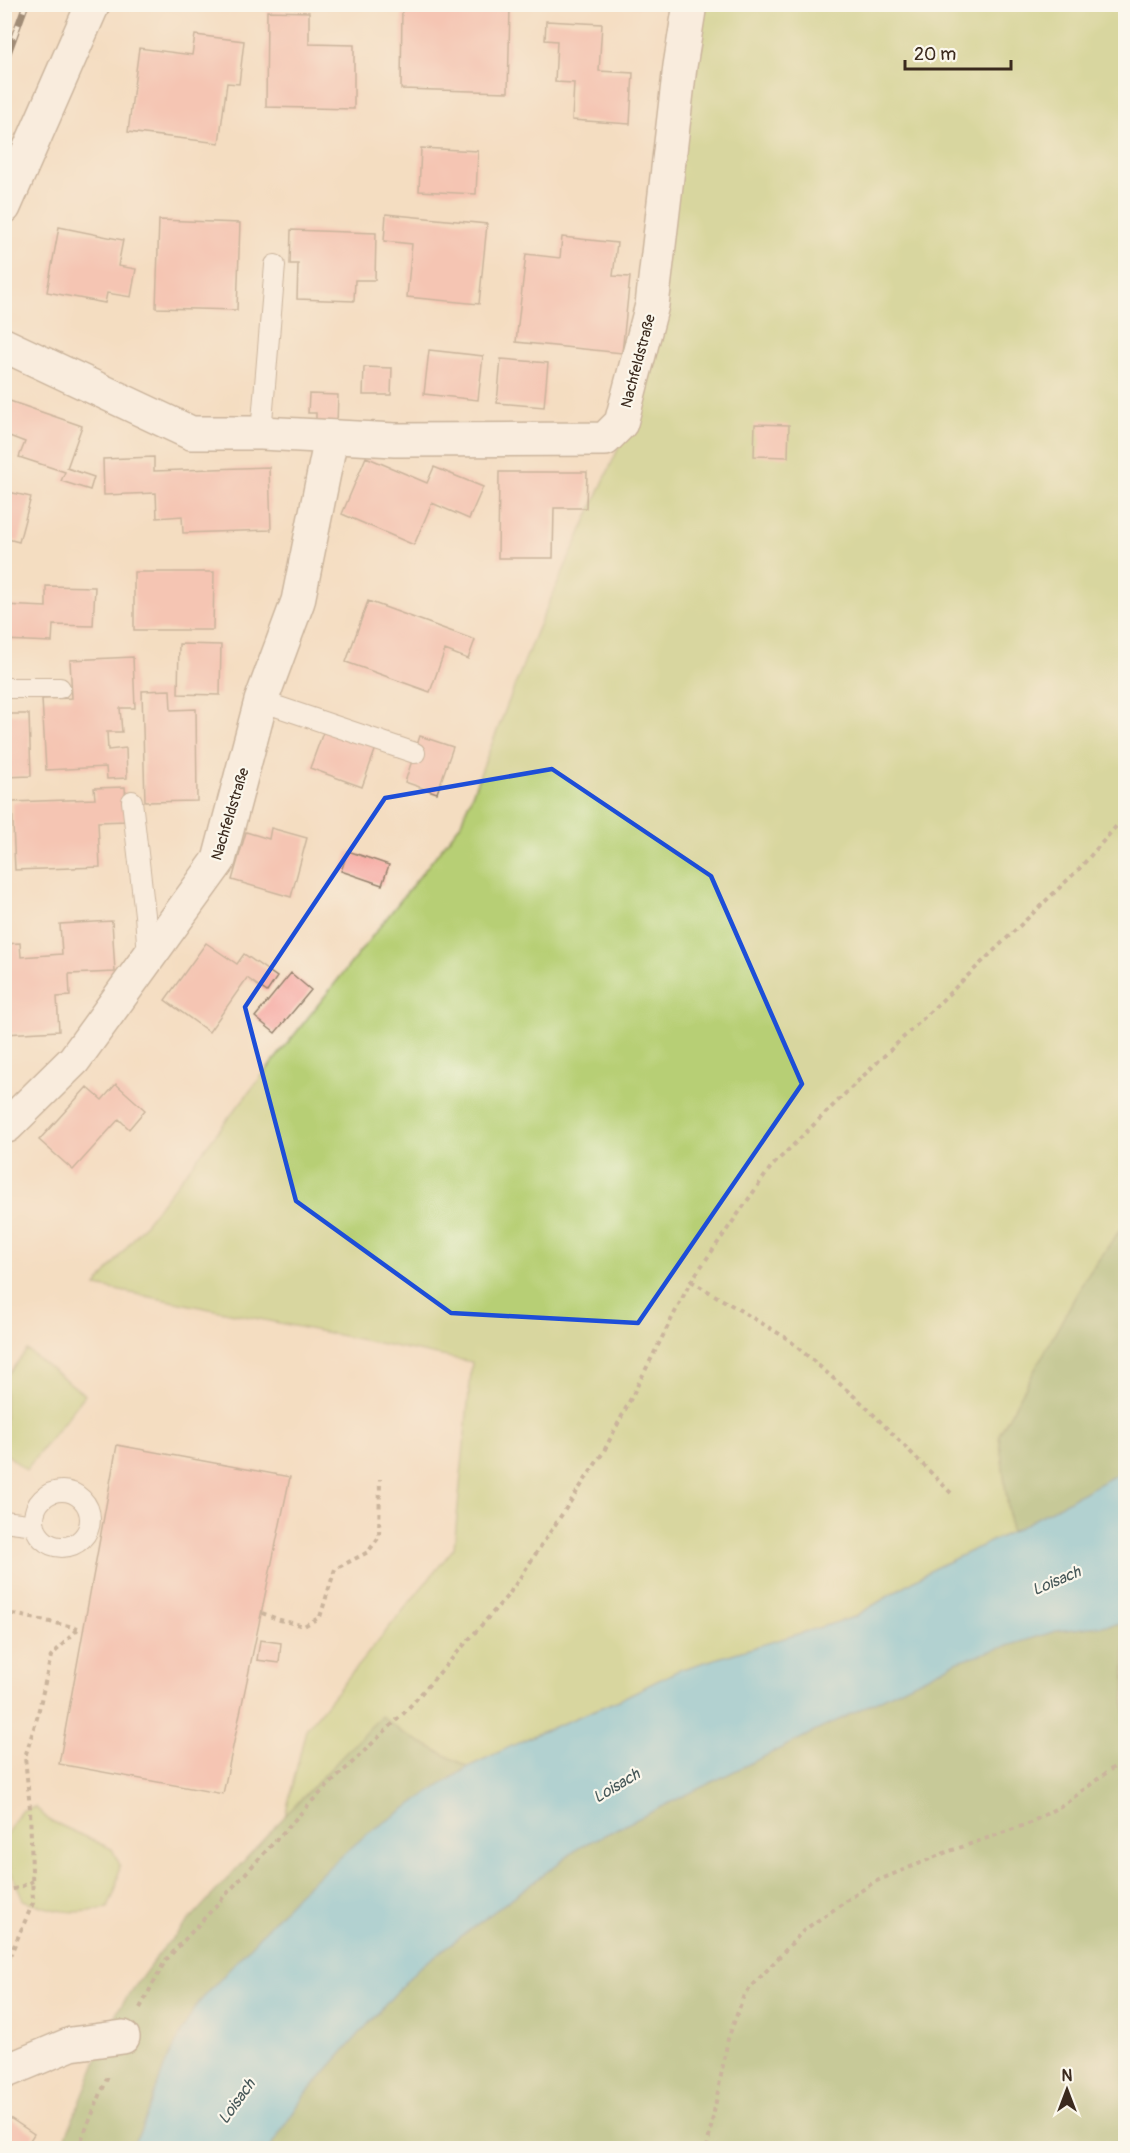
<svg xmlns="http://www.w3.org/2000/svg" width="1130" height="2153" viewBox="0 0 1130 2153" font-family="Pangolin,sans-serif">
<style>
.green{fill:#b7cf74;stroke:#797c49;stroke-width:1.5}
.forest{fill:#91b266;stroke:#666e42;stroke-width:1.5}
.water{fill:#64c4e2;stroke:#507780;stroke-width:1.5}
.building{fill:#f6a9a2}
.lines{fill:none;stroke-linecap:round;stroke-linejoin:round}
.service-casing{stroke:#988470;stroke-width:22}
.minor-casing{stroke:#988470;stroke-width:36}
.path{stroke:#988470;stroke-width:4;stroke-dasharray:4.5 4.5;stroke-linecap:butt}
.service{stroke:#fff;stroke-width:20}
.minor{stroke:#fff;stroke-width:33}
.rail-casing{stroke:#3b2a1e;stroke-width:7}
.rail{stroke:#fbf7ec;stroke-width:4.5;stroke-dasharray:14;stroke-linecap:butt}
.marked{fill:none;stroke:#1d4ed8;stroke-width:4.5;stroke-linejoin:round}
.labels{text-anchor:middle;stroke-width:4.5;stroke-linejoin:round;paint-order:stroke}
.street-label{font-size:15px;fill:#3b2a1e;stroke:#fbf7ec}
.water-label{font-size:16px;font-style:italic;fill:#475859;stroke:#fbf7ec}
</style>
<rect width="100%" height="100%" fill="#fbf7ec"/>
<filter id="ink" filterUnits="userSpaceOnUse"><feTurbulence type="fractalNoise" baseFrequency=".0167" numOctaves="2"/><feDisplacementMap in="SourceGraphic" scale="12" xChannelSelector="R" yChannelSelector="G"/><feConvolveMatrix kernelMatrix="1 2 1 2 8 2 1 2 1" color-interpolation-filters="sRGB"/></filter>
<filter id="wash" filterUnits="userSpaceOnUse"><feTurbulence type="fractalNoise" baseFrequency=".008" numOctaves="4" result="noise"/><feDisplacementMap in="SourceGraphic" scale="24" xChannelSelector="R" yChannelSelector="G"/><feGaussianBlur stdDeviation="1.35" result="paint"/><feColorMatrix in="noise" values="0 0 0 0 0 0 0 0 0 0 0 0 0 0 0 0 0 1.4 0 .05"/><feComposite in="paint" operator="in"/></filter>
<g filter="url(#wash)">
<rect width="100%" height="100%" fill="#f4ddc1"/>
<path class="green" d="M701 5H1125V1223L1085 1279 999 1435 1011 1532 933 1569 854 1617 679 1670 619 1700 537 1734 468 1767 403 1733 381 1717 285 1816 306 1729 454 1548 472 1362 96 1286 460 825 536 632 618 449Z
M27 1350 85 1395 26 1470 5 1453V1378Z
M35 1807 49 1820 112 1849 120 1865 116 1888 108 1908C73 1915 57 1912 23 1900L11 1872 5 1837 21 1811Z"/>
<path class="forest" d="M1125 1223V1470L1011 1532 999 1435 1085 1279Z
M1125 1623V2148H270L304 2096 416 1970 580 1847 958 1661 1056 1631Z
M381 1716 403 1733 468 1767 367 1834 298 1894 195 2007 165 2065 141 2130 131 2148H61L117 2011 160 1952 285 1816Z"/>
<path class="water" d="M1125 1470V1623L1056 1631 958 1661 580 1847 416 1970 304 2096 270 2148H131L141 2130 165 2065 195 2007 298 1894 367 1834 468 1767 537 1734 619 1700 679 1670 854 1617 933 1569 1011 1532Z"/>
<g id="blocks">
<path class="building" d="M619 4H664V8L619 6Z
M402 6 510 8 508 92 401 89Z
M267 11 309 12V44L354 45V109L266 107Z
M546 21 602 24 599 71 633 73 630 124 572 120 574 83 555 82 557 41 545 40Z
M195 35 244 41 239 84 227 83 219 143 128 132 139 48 192 55Z
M421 148 478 151 476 194 419 191Z
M386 214 487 224 479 304 407 297 412 244 384 241Z
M159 220 240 223 237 310 156 308Z
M59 227 123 240 118 266 136 269 131 297 107 293 105 303 47 292Z
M291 230 376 233 375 280H355L354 301 297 299 298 264H290Z
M562 237 617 243 613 276 630 277 622 353 516 342 526 254 560 258Z
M429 350 483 356 478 400 424 394Z
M501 359 548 363 544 407 497 403Z
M364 367 392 368 391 395H363Z
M309 394 338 395 337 424H316V413H308Z
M4 399 82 426 67 468 94 477 90 490 61 481 65 472 19 457 25 442 4 434Z
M755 424 789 425 788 457 754 456Z
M154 457V471L269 467 271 530 183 533 182 516 157 518 156 493 104 495 103 459Z
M366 457 427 483 434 467 483 487 469 519 432 503 414 545 342 514Z
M499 472H587L586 508H554L553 558H498Z
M4 491 31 497 19 542 4 538Z
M134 572H214L213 630H134Z
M46 586 95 587 93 626 53 625 52 642 4 640V605L46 607Z
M368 601 475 640 468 659 445 650 430 692 346 662Z
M179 644 221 645 220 695 178 694Z
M133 657 135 708H120L122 732H107L108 750 126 748 127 778 107 779 106 767 46 770 42 699 72 698 70 660Z
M170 690 171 710 196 709 197 801 145 802 142 691Z
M4 714H29L31 776 4 777Z
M325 727 377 745 362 787 310 768Z
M420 736 453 747 437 793 405 782Z
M125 787 127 821 98 822 100 867 15 870 12 802 95 799 94 788Z
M271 828 307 838 291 897 232 880 246 832 269 839Z
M348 851 389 865 382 885 341 871Z
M112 921 115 972 69 974 70 996 57 997 59 1031 4 1034V944L20 943 21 957 62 954 60 924Z
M206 943 237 964 244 954 277 977 267 992 247 978 209 1032 165 1000Z
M291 973 311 990 275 1033 255 1017Z
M116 1084 145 1110 129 1129 119 1119 73 1170 39 1140 87 1087 102 1100Z
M117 1445 290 1477 223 1794 59 1764Z
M260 1640 281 1643 279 1663 257 1660Z
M4 2114 34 2134 25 2148H4Z"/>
</g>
</g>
<g filter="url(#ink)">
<use href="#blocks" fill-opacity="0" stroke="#988470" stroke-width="1.5"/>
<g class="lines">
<g class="service-casing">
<path id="service" d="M261 433 275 265
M4 688H60
M261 701 415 753
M132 801 145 915 148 956
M34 1519a28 28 0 1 1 56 0a28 28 0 1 1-56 0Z
M4 1521 35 1525"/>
</g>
<g class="minor-casing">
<path id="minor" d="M4 207 93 4
M4 345 191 433H261L395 440 605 439 621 423 652 305 680 66 690 4
M4 1126H7L74 1060 219 860 261 701 298 601 331 438
M4 2072 71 2044 123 2037"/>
</g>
<path class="path" d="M691 1281 788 1339 863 1404 951 1493
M4 1612 78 1628
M262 1613 280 1620 304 1626 320 1617 335 1569 368 1552 379 1537 380 1479
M4 1891 18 1888 33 1881
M4 1963 8 1960 33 1903 30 1808 25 1757 37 1718 51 1656 79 1628
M140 2008 165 1961 312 1801 404 1713 509 1594 604 1451 691 1281 771 1167 861 1078 1079 869 1126 815
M78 2148 109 2074
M707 2148 728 2039 744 1995 804 1930 874 1882 947 1852 1028 1824 1066 1803 1126 1758"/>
<use href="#service" class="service"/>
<use href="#minor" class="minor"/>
<g class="rail-casing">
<path id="rail" d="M4 64 26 4"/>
</g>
<use href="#rail" class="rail"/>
</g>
</g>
<path d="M0 0H1130V2153H0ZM552 769 711 876 802 1084 638 1323 451 1313 296 1201 245 1007 385 798Z" fill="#f4ddc1" fill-opacity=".55" fill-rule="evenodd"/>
<path class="marked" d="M552 769 711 876 802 1084 638 1323 451 1313 296 1201 245 1007 385 798Z"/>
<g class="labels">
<g class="street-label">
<text transform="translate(638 361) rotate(-75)" y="5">Nachfeldstraße</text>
<text transform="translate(230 814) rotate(-73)" y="5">Nachfeldstraße</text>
</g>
<g class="water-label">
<text transform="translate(1056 1580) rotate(-23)" y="6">Loisach</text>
<text transform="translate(616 1785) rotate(-31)" y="6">Loisach</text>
<text transform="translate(236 2101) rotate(-54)" y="6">Loisach</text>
</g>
</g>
<rect width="1130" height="2153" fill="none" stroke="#fbf7ec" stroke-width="24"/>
<g transform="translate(1067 2090)" stroke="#fbf7ec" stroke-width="4.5" paint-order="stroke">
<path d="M0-4.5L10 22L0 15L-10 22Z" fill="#3b2a1e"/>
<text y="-9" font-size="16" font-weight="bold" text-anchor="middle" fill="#3b2a1e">N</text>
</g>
<path d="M905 60v9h106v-9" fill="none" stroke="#3b2a1e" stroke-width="3"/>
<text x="914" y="60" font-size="18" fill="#3b2a1e" stroke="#fbf7ec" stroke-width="4.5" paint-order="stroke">20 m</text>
</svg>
